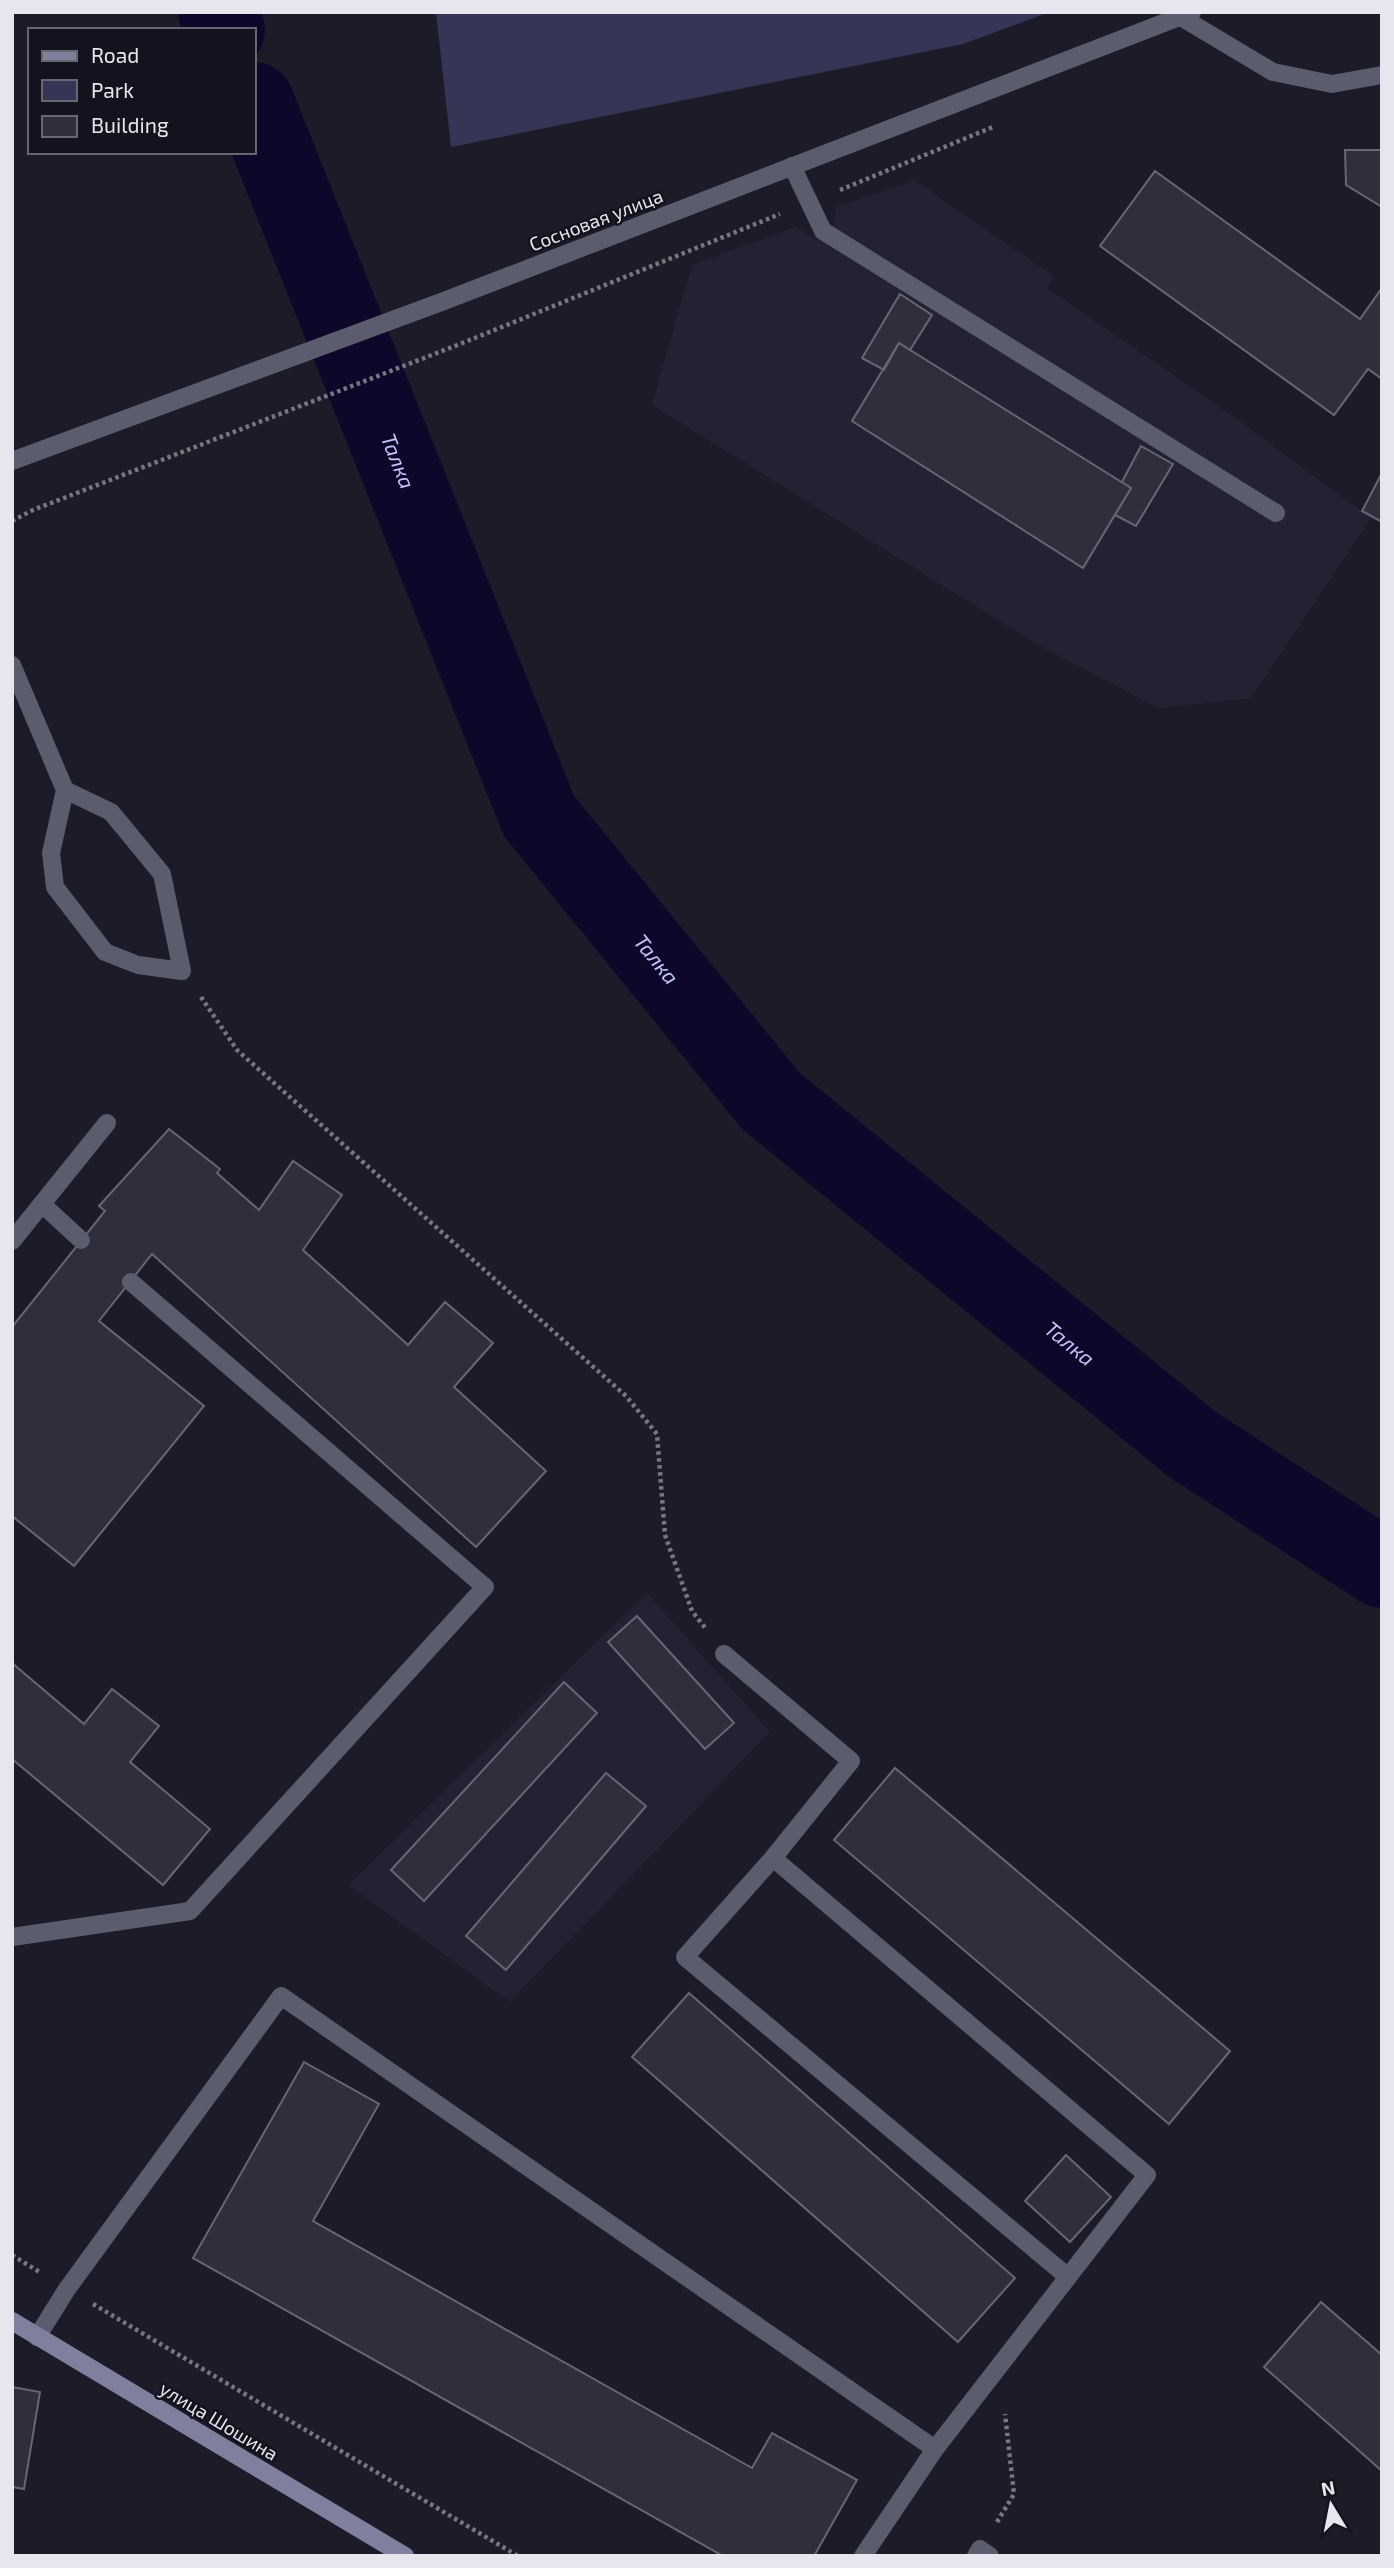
<svg xmlns="http://www.w3.org/2000/svg" width="1394" height="2568" viewBox="0 0 1394 2568" font-family="'Exo 2',sans-serif">
<style>
.built{fill:#232235}
.green{fill:#373555}
.lines{fill:none;stroke-linecap:round;stroke-linejoin:round}
.river{stroke:#0e072a;stroke-width:80}
.building{fill:#2f2f3c;stroke:#666675;stroke-width:2}
.path{stroke:#777782;stroke-width:4.5;stroke-dasharray:3.5 3.5;stroke-linecap:butt}
.lane{stroke:#5c5c6f;stroke-width:18}
.street{stroke:#5c5c6f;stroke-width:18}
.secondary{stroke:#807f9d;stroke-width:18}
.labels{text-anchor:middle;stroke-width:5;stroke-linejoin:round;paint-order:stroke}
.street-label{font-size:19px;fill:#e6e6ef;stroke:#13131f}
.water-label{font-size:21px;font-style:italic;fill:#c4c2f9;stroke:#13131f}
</style>
<rect width="100%" height="100%" fill="#1c1c28"/>
<path class="built" d="M915 181 1054 276 1047 288 1217 405 1371 518 1251 698 1159 708 1045 649 652 405 692 265 795 227 811 237 834 226 836 207Z
M647 1593 770 1732 510 2002 348 1885Z"/>
<path class="green" d="M436 12H1050L963 44 451 147Z"/>
<g class="lines">
<g class="river">
<path d="M218 12 225 30"/>
<path id="s1" d="M254 102 539 816 771 1101 1192 1444 1382 1568"/>
</g>
</g>
<path class="building" d="M1345 150H1382V207L1346 185Z
M1155 171 1360 319 1382 288V379L1368 369 1334 415 1100 246Z
M900 294 932 315 910 350 899 343 884 370 862 358Z
M899 343 1131 488 1083 568 852 421Z
M1141 446 1173 464 1136 526 1115 515 1131 488 1122 482Z
M1382 473V522L1362 511Z
M169 1129 220 1169 217 1173 259 1210 293 1161 342 1195 303 1250 408 1345 445 1302 493 1343 454 1387 546 1471 476 1547 152 1254 99 1321 204 1406 74 1566 12 1516V1327L105 1211 99 1206Z
M637 1616 734 1723 705 1749 608 1642Z
M12 1663 84 1724 112 1689 159 1726 130 1762 210 1829 163 1885 12 1759Z
M564 1682 597 1713 424 1901 391 1870Z
M895 1768 1230 2051 1169 2124 834 1840Z
M606 1773 646 1806 506 1970 466 1936Z
M689 1993 1015 2278 958 2342 632 2057Z
M304 2062 379 2104 313 2221 752 2468 772 2433 857 2480 814 2556H723L193 2258Z
M1066 2155 1111 2197 1070 2242 1025 2201Z
M1321 2302 1382 2355V2471L1264 2367Z
M12 2387 40 2392 24 2489 12 2487Z"/>
<g class="lines">
<path class="path" d="M840 190 993 127
M12 521 33 510 460 344 780 214
M201 997 237 1050 626 1396 657 1434 665 1535 692 1611 706 1629
M12 2255 41 2273
M93 2304 518 2556
M997 2522 1014 2494 1005 2414"/>
<path class="lane" d="M1181 17 1273 72 1332 84 1382 75
M792 166 823 231 1276 513
M12 665 65 790 51 853 55 887 105 952 138 965 182 971 162 874 111 812 65 790
M42 1204 81 1240
M12 1241 107 1123
M724 1654 851 1761 773 1858
M12 1937 190 1911 485 1587 131 1282
M37 2337 67 2289 281 1996 935 2449
M863 2556 935 2449 1147 2175 773 1858 685 1957 1068 2277
M976 2556 980 2549 990 2556"/>
<path class="street" d="M12 461 444 301 1192 12"/>
<path class="secondary" d="M12 2321 405 2556"/>
</g>
<g class="labels">
<g class="street-label">
<text transform="translate(596 220) rotate(-21)" y="7">Сосновая улица</text>
<text transform="translate(219 2421) rotate(31)" y="7">улица Шошина</text>
</g>
<g class="water-label">
<text dy="7" stroke="none"><textPath href="#s1" startOffset="387">Талка</textPath></text>
<text dy="7" stroke="none"><textPath href="#s1" startOffset="954">Талка</textPath></text>
<text dy="7" stroke="none"><textPath href="#s1" startOffset="1521">Талка</textPath></text>
</g>
</g>
<rect width="1394" height="2568" fill="none" stroke="#e6e6ef" stroke-width="28"/>
<rect x="28" y="28" width="228" height="126" fill="#13131f" stroke="#676772" stroke-width="2"/>
<rect x="42" y="51" width="35" height="10" fill="#807f9d" stroke="#676772" stroke-width="2"/>
<text x="91" y="63" font-size="21" fill="#e6e6ef">Road</text>
<rect x="42" y="80" width="35" height="21" fill="#373555" stroke="#676772" stroke-width="2"/>
<text x="91" y="98" font-size="21" fill="#e6e6ef">Park</text>
<rect x="42" y="116" width="35" height="21" fill="#2f2f3c" stroke="#676772" stroke-width="2"/>
<text x="91" y="133" font-size="21" fill="#e6e6ef">Building</text>
<g transform="translate(1331 2505) rotate(350)" stroke="#13131f" stroke-width="5" paint-order="stroke">
<path d="M0-5L12 26L0 18L-12 26Z" fill="#e6e6ef"/>
<text y="-10" font-size="19" font-weight="bold" text-anchor="middle" fill="#e6e6ef">N</text>
</g>
</svg>
